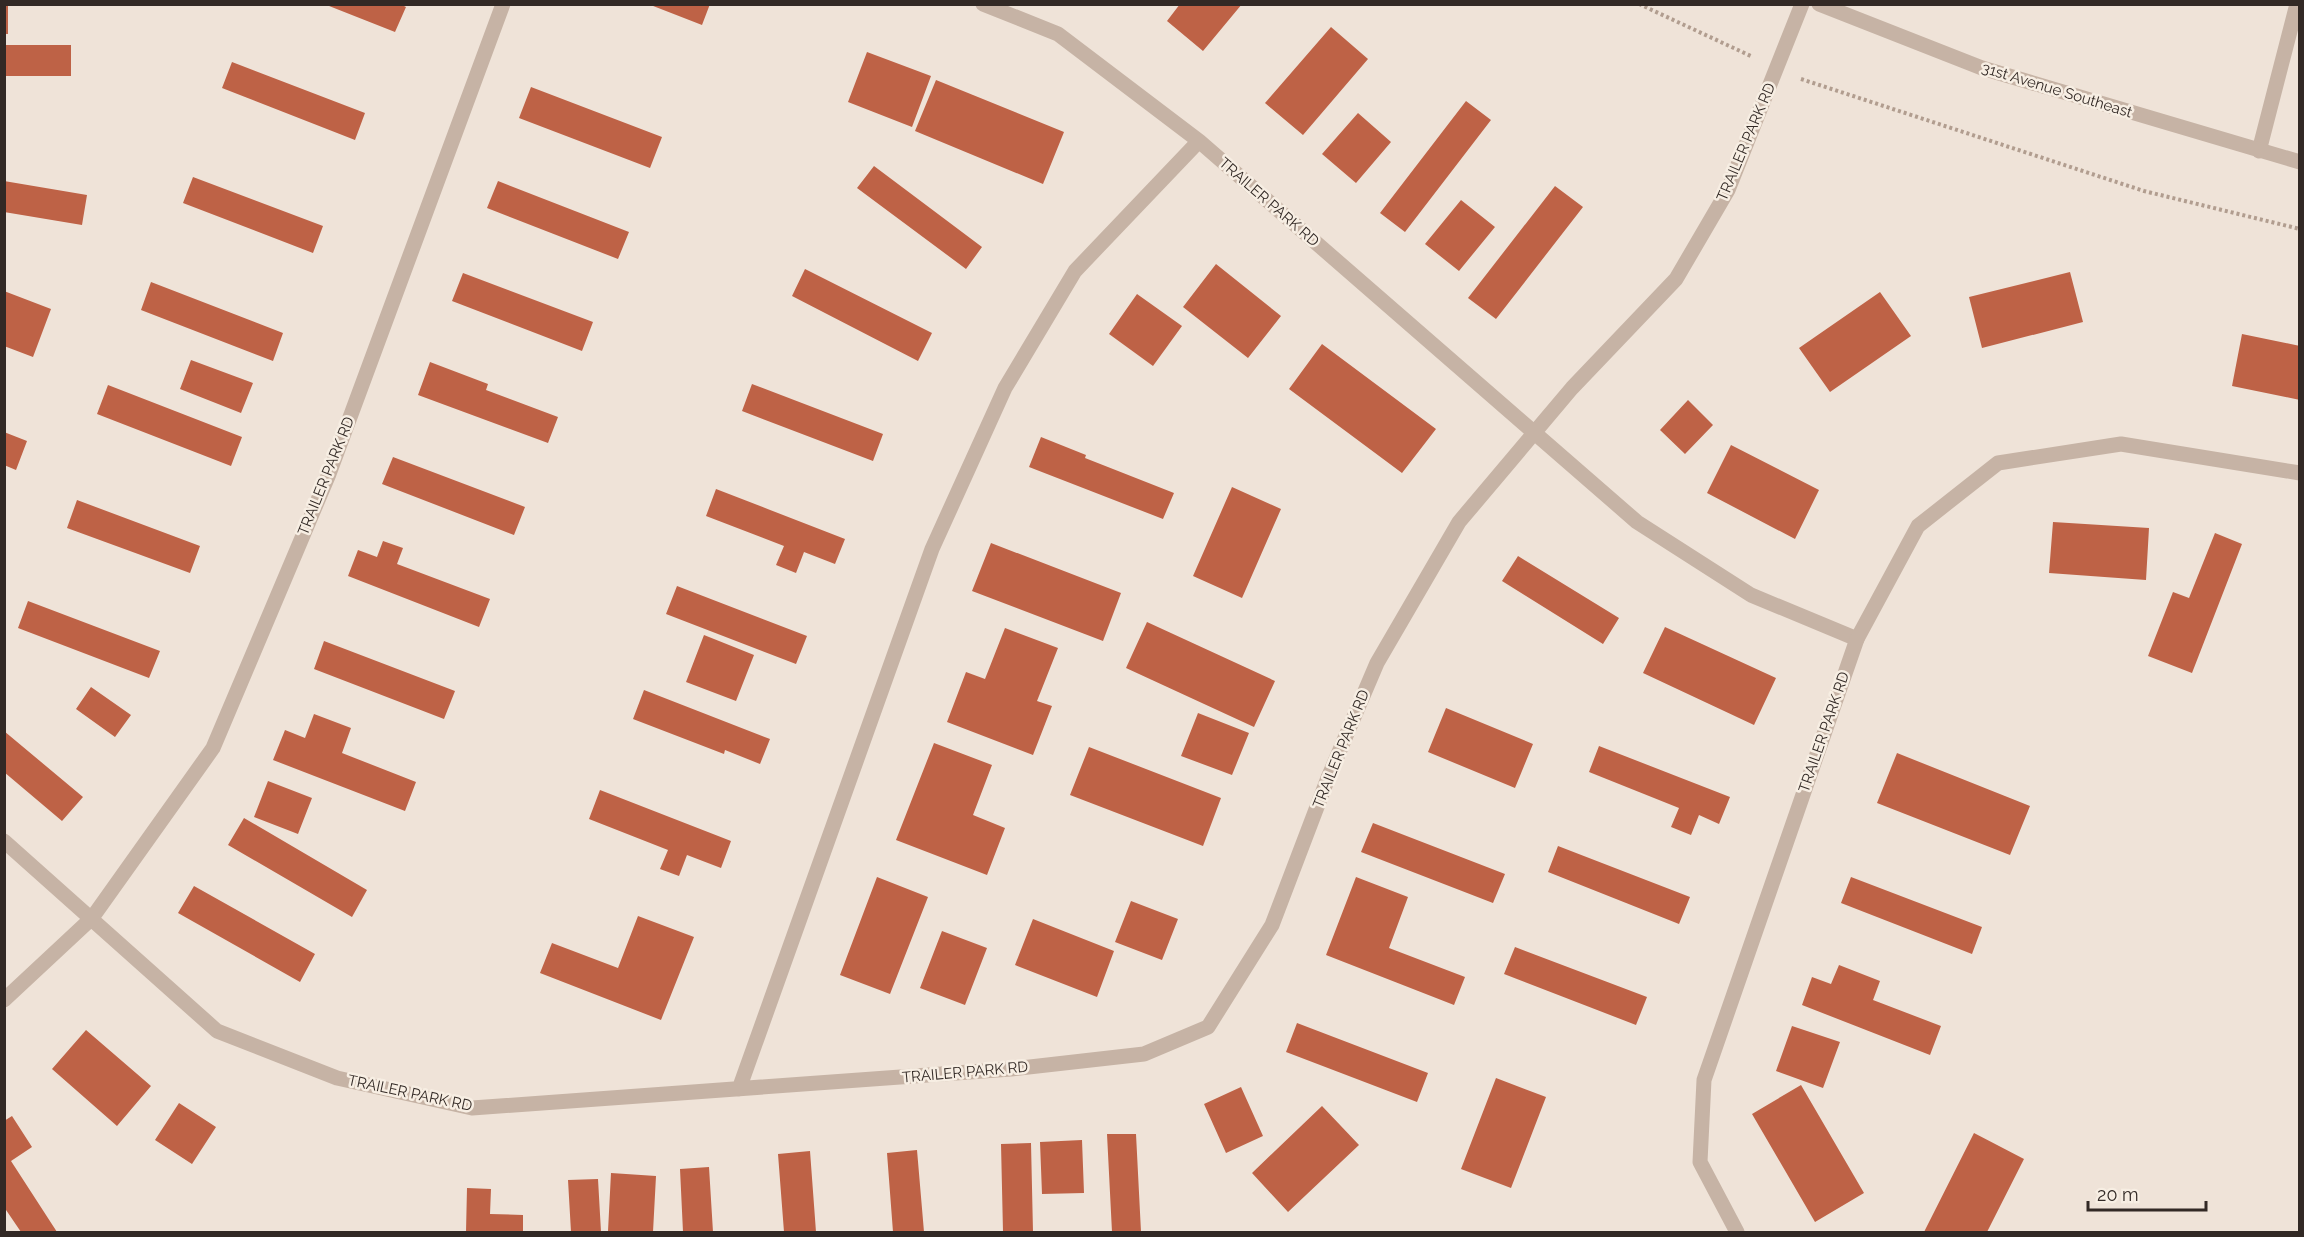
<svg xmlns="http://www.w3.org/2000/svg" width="2304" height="1237" viewBox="0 0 2304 1237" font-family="Raleway,sans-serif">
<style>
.building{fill:#be6246}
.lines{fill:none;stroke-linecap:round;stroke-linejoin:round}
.path{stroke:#b19d8f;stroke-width:4;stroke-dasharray:3 3;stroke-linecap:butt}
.service{stroke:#c6b3a5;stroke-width:15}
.minor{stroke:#c6b3a5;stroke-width:15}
.tertiary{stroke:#c6b3a5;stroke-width:15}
.labels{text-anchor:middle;stroke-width:5;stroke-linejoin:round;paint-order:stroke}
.street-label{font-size:15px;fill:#322925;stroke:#f7eee3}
</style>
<rect width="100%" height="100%" fill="#efe3d8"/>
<path class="building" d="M324 4H400L406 7 395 32Z
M648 4H710L702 25Z
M1180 4H1242L1203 51 1167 21Z
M4 5H8V34H4Z
M1331 27 1368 59 1303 135 1265 103Z
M4 45H71V76H4Z
M867 52 931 76 912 127 848 102Z
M232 62 365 113 355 140 222 88Z
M936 80 1064 132 1043 184 915 131Z
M531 87 662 137 650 168 519 118Z
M1466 101 1491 120 1405 232 1380 213Z
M1358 113 1391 142 1356 183 1322 154Z
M874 166 982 247 966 269 857 188Z
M193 177 323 226 313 253 183 203Z
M4 181 87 195 82 225 4 212Z
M498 181 629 232 618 259 487 208Z
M1555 186 1583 207 1496 319 1468 298Z
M1461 200 1495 227 1459 271 1425 244Z
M1216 264 1281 316 1248 358 1183 307Z
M805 269 932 333 918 361 792 296Z
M2070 272 2083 322 1982 348 1969 297Z
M463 273 593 322 582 351 452 301Z
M151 282 283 333 273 361 141 310Z
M4 291 51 309 33 357 4 346Z
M1880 292 1911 336 1830 392 1799 348Z
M1137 294 1182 326 1153 366 1109 334Z
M2242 334 2300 346V400L2232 386Z
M1322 344 1436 429 1402 473 1289 389Z
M191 360 253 383 241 413 180 389Z
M430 362 488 384 486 390 558 417 548 443 418 395Z
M752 384 883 434 873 461 742 411Z
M108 385 242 437 231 466 97 414Z
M1688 400 1713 425 1685 454 1660 430Z
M4 432 27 441 16 470 4 465Z
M1041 437 1086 455 1085 458 1174 493 1163 519 1029 467Z
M1731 445 1819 490 1795 539 1707 493Z
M393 457 525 507 514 535 382 484Z
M1232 487 1281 509 1242 598 1193 576Z
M716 489 845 539 835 564 804 552 796 573 776 565 784 546 706 516Z
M77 500 200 546 190 573 67 528Z
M2053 522 2149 528 2146 580 2049 573Z
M2215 533 2242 544 2192 673 2148 656 2173 592 2189 598Z
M383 541 403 548 397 564 490 599 479 627 348 576 358 550 377 557Z
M991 543 1121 593 1103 641 972 591Z
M1518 556 1619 618 1603 644 1502 581Z
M677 586 807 636 796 664 666 614Z
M28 601 160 651 149 678 18 628Z
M1147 622 1275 681 1254 727 1126 668Z
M1665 627 1776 678 1754 725 1643 673Z
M1005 628 1058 648 1037 701 1052 706 1033 755 947 722 966 672 985 679Z
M704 635 754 655 736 701 686 682Z
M324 641 455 691 444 719 314 669Z
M91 687 131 715 115 737 76 709Z
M644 690 770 739 760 764 725 750 724 754 633 719Z
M1446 708 1533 744 1515 788 1428 752Z
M1198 713 1249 733 1232 775 1181 756Z
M314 714 351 728 342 753 416 782 405 811 273 760 285 730 305 738Z
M4 731 83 797 62 821 4 772Z
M934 743 992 765 973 815 1005 828 987 875 896 840Z
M1599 746 1730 797 1719 824 1699 815 1691 835 1671 827 1679 808 1589 772Z
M1089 747 1221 798 1203 846 1070 795Z
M1897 753 2030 806 2010 855 1877 803Z
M268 781 312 798 298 834 254 817Z
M600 790 731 841 721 868 687 855 679 876 660 869 668 850 589 819Z
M244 818 367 890 352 917 228 845Z
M1373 823 1505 874 1493 903 1361 852Z
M1558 846 1690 897 1679 924 1548 872Z
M877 877 928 897 890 994 840 975Z
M1356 877 1408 897 1389 948 1465 977 1454 1005 1326 955Z
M1851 877 1982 927 1972 954 1841 903Z
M194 886 315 954 300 982 178 913Z
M1131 901 1178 919 1162 960 1115 942Z
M638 916 694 937 661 1020 540 973 552 943 618 968Z
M1033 919 1114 951 1097 997 1015 965Z
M942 931 987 948 965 1005 920 988Z
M1515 947 1647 997 1636 1025 1504 974Z
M1839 965 1880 981 1873 1000 1941 1026 1930 1055 1802 1005 1812 977 1831 984Z
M1297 1023 1428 1073 1417 1102 1286 1052Z
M1792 1026 1840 1042 1823 1088 1776 1071Z
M86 1030 151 1086 117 1126 52 1069Z
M1496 1078 1546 1097 1511 1188 1461 1169Z
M1801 1085 1864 1193 1815 1222 1752 1114Z
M1241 1087 1263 1136 1226 1153 1204 1104Z
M179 1103 216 1127 192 1164 155 1140Z
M1322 1106 1359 1145 1288 1212 1252 1173Z
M12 1116 32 1147 11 1161 57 1232H21L4 1207V1121Z
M1974 1133 2024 1159 1987 1232H1924Z
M1107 1134H1136L1141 1232H1112Z
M1082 1140 1084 1193 1042 1194 1040 1142Z
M1031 1143 1033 1232H1003L1001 1144Z
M917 1150 924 1232H893L887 1153Z
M810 1151 816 1232H784L778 1154Z
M709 1167 713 1232H683L680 1169Z
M611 1173 656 1176 653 1232 608 1231Z
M598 1179 601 1232H571L568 1180Z
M467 1188 491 1189 490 1214 523 1215V1232H466Z"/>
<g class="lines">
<path class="path" d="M1639 4 1753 57
M1801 79 2144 191 2300 229"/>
<path class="service" d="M983 4 1058 34 1199 141 1637 522 1751 595 1857 639
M4 841 217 1031 337 1078 472 1108 1011 1069 1144 1054 1208 1027 1272 925 1328 778 1377 663 1459 522 1572 388 1676 279 1728 190 1802 4
M4 1000 92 918 213 748 329 474 503 4
M739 1089 932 549 1005 388 1075 271 1199 141"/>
<path class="minor" d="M2259 151 2297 4
M1737 1232 1700 1162 1704 1080 1857 639 1918 526 1998 463 2121 444 2300 473"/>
<path class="tertiary" d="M1819 4 1982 68 2300 162"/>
</g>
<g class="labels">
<g class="street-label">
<text transform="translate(2057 90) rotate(17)" y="5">31st Avenue Southeast</text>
<text transform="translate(1746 142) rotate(-67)" y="5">TRAILER PARK RD</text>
<text transform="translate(1269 202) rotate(41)" y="5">TRAILER PARK RD</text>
<text transform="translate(326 476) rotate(-68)" y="5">TRAILER PARK RD</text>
<text transform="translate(1824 732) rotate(-71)" y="5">TRAILER PARK RD</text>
<text transform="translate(1341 749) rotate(-68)" y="5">TRAILER PARK RD</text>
<text transform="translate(965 1072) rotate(-5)" y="5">TRAILER PARK RD</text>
<text transform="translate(410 1093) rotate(12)" y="5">TRAILER PARK RD</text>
</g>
</g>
<rect width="2304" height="1237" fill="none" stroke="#322925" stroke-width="12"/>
<path d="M2088 1201v9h118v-9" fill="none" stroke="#322925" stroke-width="3"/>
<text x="2097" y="1201" font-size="18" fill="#322925" stroke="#f7eee3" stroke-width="4.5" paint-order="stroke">20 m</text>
</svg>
